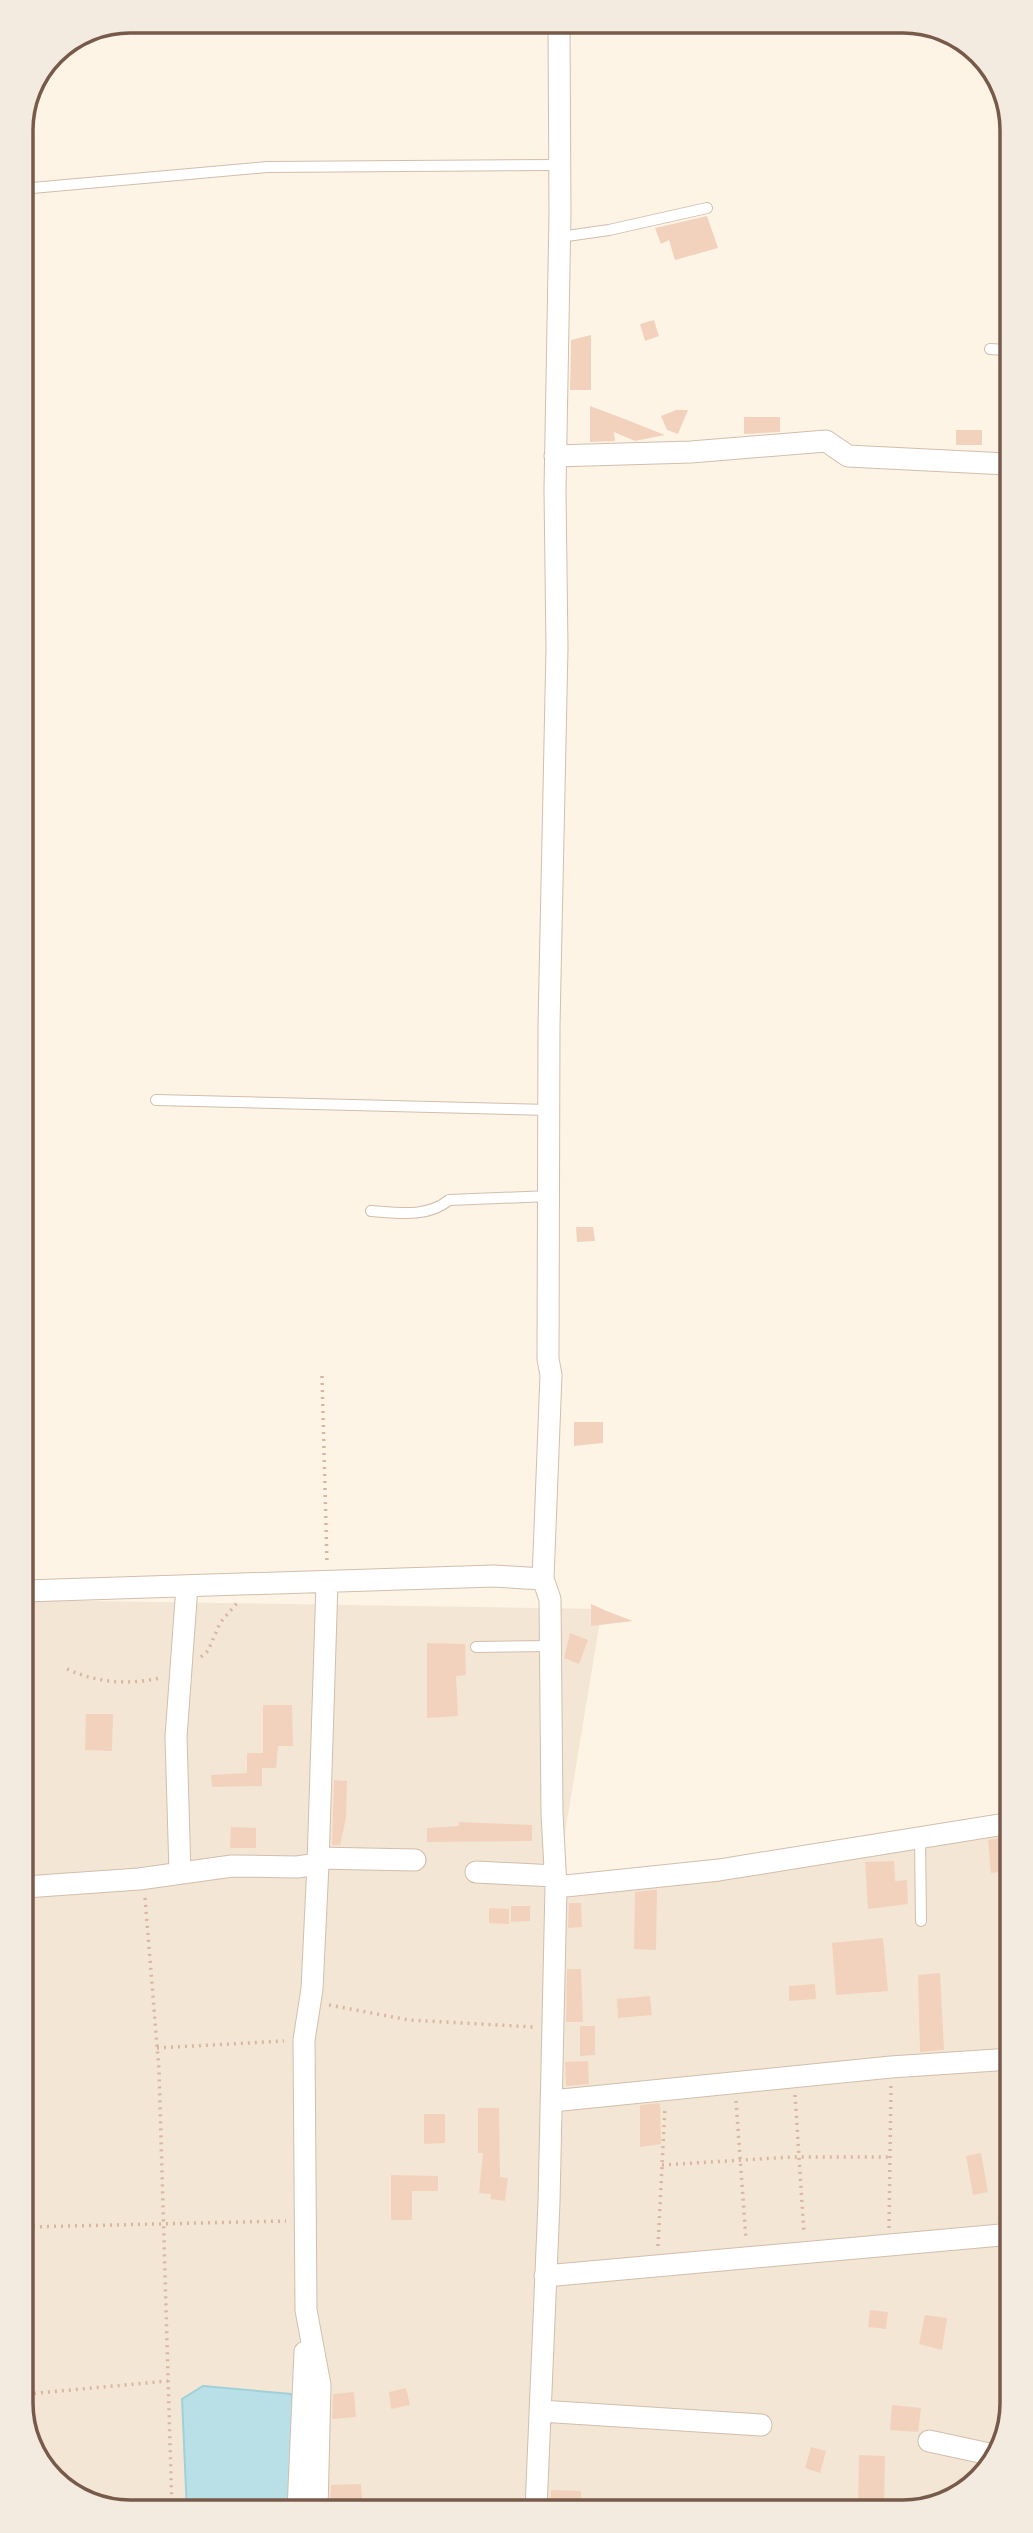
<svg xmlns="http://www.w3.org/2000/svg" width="1033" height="2533" viewBox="0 0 1033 2533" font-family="'Sofia Sans Condensed',sans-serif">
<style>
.residential{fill:#f4e6d4}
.water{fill:#bae0e7;stroke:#a0d0d9;stroke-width:2}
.building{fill:#f2d2bd}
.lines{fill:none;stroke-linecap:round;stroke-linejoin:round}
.service-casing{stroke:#d1beae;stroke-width:12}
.minor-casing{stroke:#d1beae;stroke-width:23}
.path{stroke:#d8b6a0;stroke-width:3.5;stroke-dasharray:2 5;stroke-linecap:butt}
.service{stroke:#fff;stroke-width:10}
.minor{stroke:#fff;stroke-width:21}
.rim{fill:none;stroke:#775a4a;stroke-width:3.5}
</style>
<rect width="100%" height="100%" fill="#fdf4e6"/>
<path class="residential" d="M25 1600 602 1609 556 1887 1011 1822 1012 2403 990 2469 938 2506 122 2512 63 2489 27 2438Z"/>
<path class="water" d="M203 2386 291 2394 296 2410 293 2500 286 2511H187L182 2399Z"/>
<path class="building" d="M707 216 718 248 675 260 669 240 661 244 655 228Z
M654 320 659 336 645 341 640 324Z
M591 335V390H570L571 340Z
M590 406 622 418 665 435 635 441 614 432 615 441 590 442Z
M676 410H688L678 434 667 430 661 416Z
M744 417H780V432L744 434Z
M956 430H982V445H956Z
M576 1227H593L595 1241 577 1242Z
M574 1422H603V1443L574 1446Z
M591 1604 609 1612 633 1621 591 1626Z
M570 1633 588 1640 579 1664 564 1658Z
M427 1643 465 1644 466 1675 456 1676 458 1716 427 1718Z
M263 1705H292L293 1746H278L276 1768H262V1786L212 1787 211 1775 247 1773V1753H263Z
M86 1714H113L112 1751 85 1750Z
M334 1780 347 1781 346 1818 340 1845H332Z
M459 1822 532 1825V1841L427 1842V1828L459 1826Z
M231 1827 256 1828V1848H230Z
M1011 1836 1007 1871 991 1873 988 1840Z
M894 1861 895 1881 907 1880 908 1904 868 1909 865 1862Z
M652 1890H657L656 1950 634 1949 635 1892Z
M569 1903H581L582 1927 568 1928Z
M511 1906H530V1921L511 1922Z
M489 1908 509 1909V1924L489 1923Z
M883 1938 888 1991 836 1995 832 1943Z
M567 1969H581L583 2022H566Z
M940 1973 944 2050 920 2052 918 1975Z
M815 1984 816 1999 789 2001V1986Z
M650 1996 652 2015 618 2018 617 1999Z
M580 2026H595V2055L580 2056Z
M588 2061 589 2084 566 2086 565 2062Z
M660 2103 661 2144 640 2147V2105Z
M478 2108H499L500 2177 508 2178 505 2201 490 2199 491 2194 479 2193 483 2153H478Z
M424 2114H445V2143L424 2144Z
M981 2153 988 2192 973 2195 966 2156Z
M391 2175 438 2176V2191H412V2220H391Z
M870 2310 888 2312 886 2329 868 2327Z
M925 2315 947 2318 942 2350 919 2344Z
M406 2388 410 2405 391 2409 389 2392Z
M354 2392 356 2417 332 2419 333 2394Z
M892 2405 921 2408 918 2432 890 2430Z
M811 2447 826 2451 820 2473 805 2468Z
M859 2455 885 2456 884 2507H858Z
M361 2484 362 2499H330L331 2485Z
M551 2490 581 2491V2509H550Z"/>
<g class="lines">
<g class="service-casing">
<path id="service" d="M21 189 267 167 560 165
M560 237 609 230 707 208
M990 349 1007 350
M156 1100 551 1110
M371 1211C398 1213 427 1218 449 1200L550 1196
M476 1647 550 1646
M920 1838 921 1921"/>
</g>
<g class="minor-casing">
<path id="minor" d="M555 456 691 452 826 441 848 456 1007 464
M25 1591 494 1576 543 1579
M318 1858 415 1860
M476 1872 555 1876
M180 1873 176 1737 187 1586
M25 1887 139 1879 232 1866 297 1867 318 1864 327 1583
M556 1887 719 1870 1011 1823
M552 2101 891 2067 1011 2059
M545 2276 1012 2234
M540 2411 761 2425
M929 2441 994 2455
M536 2509 549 2202 556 1887 552 1813 550 1599 543 1579 551 1375 548 1359 549 1026 557 648 555 490 560 214 559 21
M317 2510 320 2385 306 2310 304 2040 312 1989 318 1864
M298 2511 305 2352"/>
</g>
<path class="path" d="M322 1376 327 1563
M201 1657 208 1651 220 1623 237 1603
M67 1669C98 1683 127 1685 160 1678
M145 1898 159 2070 172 2511
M329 2005 409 2020 534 2027
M157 2048 284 2041
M795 2095 804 2234
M736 2101 746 2240
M662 2165 792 2157H890
M26 2227 286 2221
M889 2228 891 2085
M658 2246 665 2107
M27 2394 168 2381"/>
<use href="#service" class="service"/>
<use href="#minor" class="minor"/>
</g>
<path d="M0 0H1033V2533H0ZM130 33H903A97 97 0 0 1 1000 130V2403A97 97 0 0 1 903 2500H130A97 97 0 0 1 33 2403V130A97 97 0 0 1 130 33Z" fill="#f4ebe0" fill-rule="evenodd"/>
<path class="rim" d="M130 33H903A97 97 0 0 1 1000 130V2403A97 97 0 0 1 903 2500H130A97 97 0 0 1 33 2403V130A97 97 0 0 1 130 33Z"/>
</svg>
